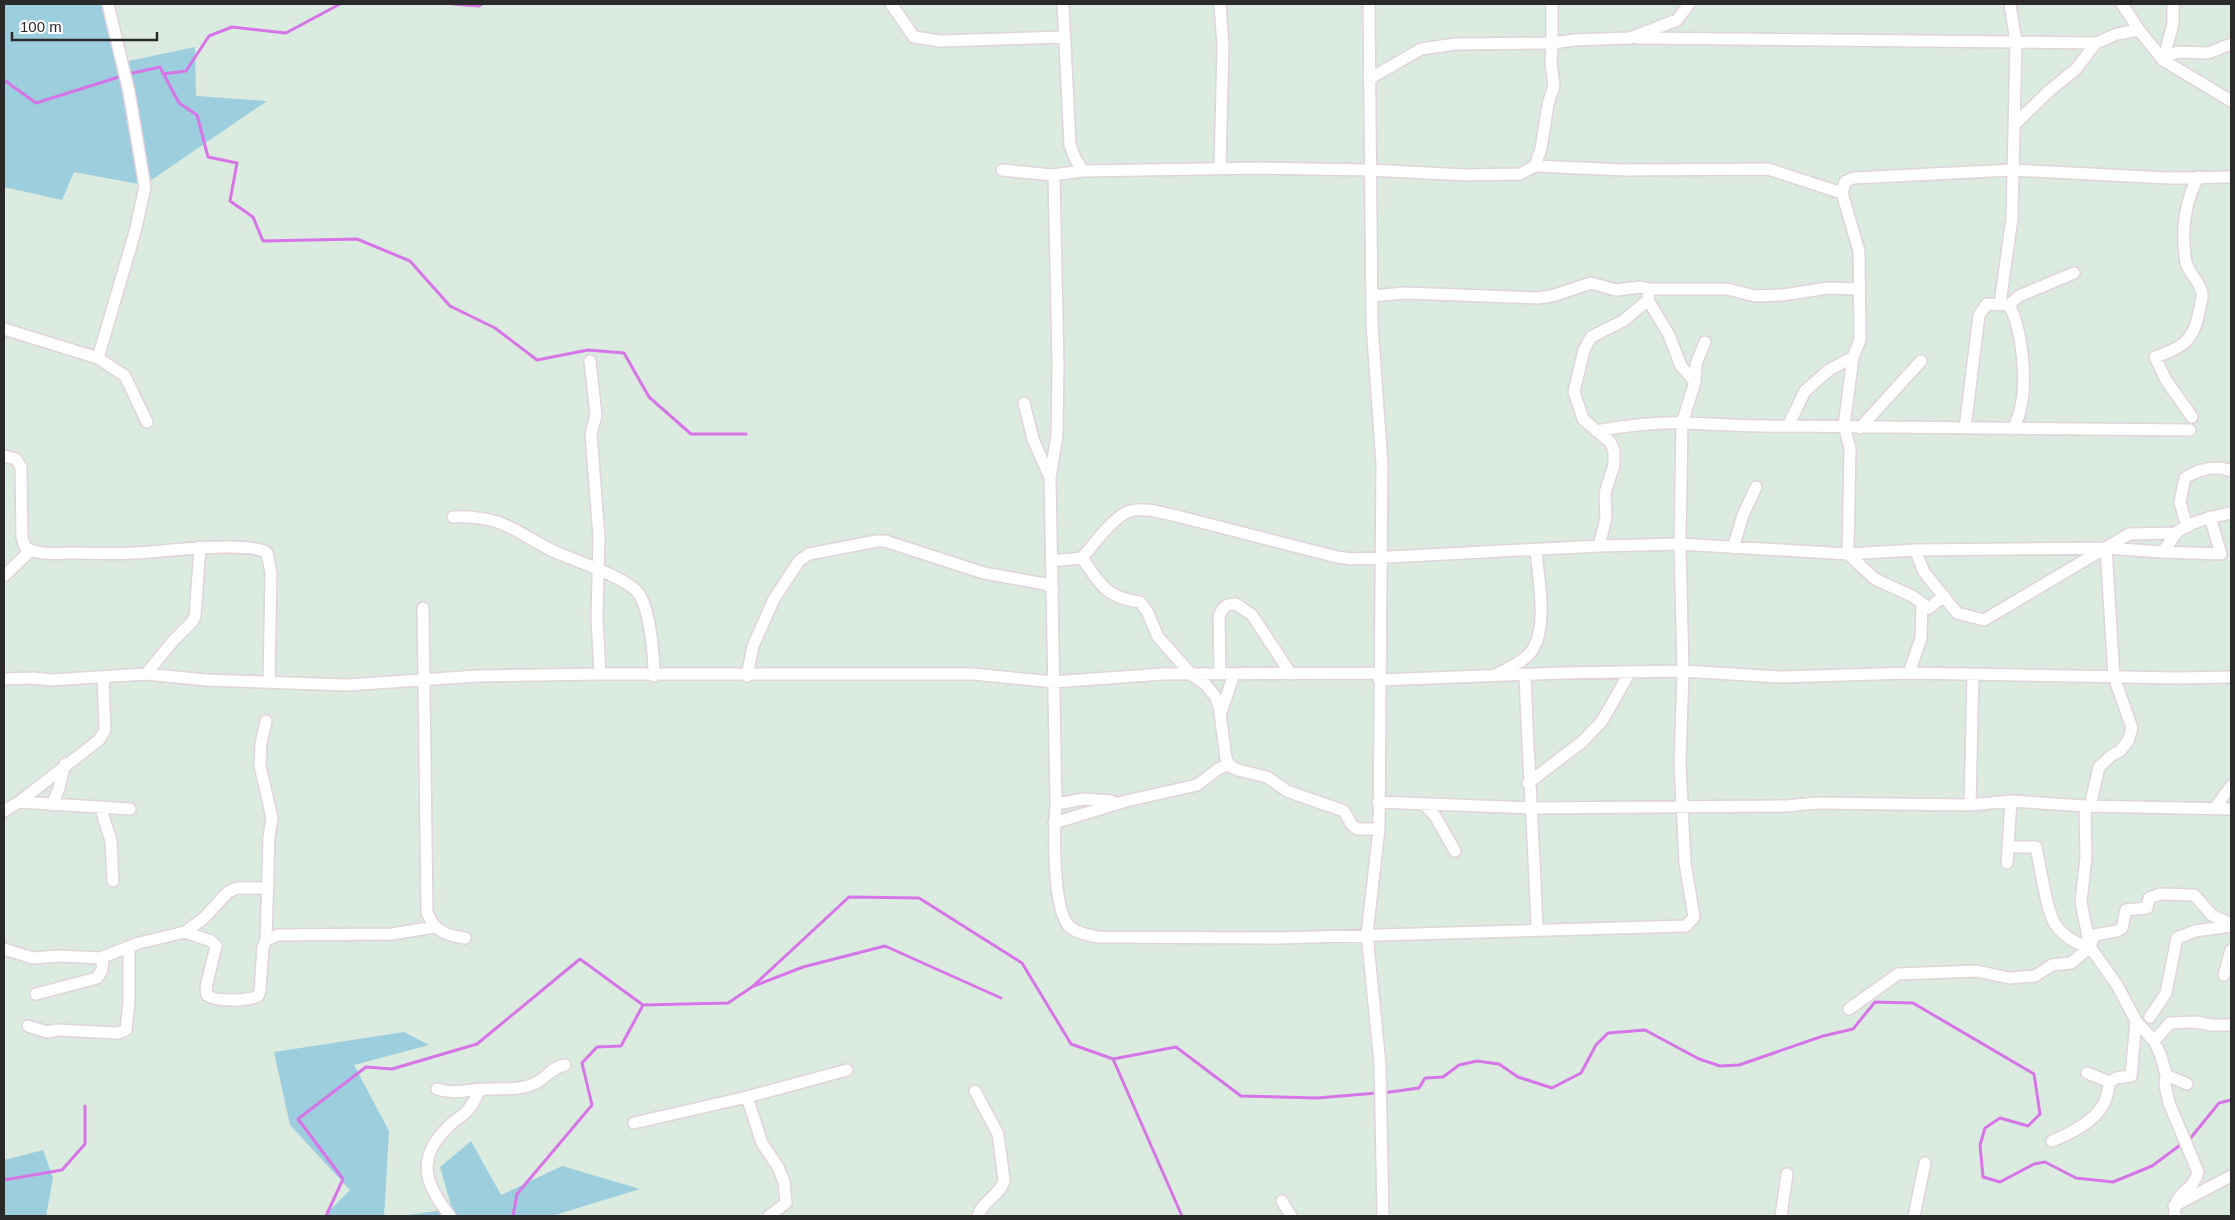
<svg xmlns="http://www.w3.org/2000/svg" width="2235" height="1220" viewBox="0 0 2235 1220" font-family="Arial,sans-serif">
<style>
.green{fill:#9ccede}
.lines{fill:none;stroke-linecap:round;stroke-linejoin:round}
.stream{stroke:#d675e7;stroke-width:3}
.minor-casing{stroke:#e1d2db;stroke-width:14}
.minor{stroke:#fff;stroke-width:11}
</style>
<rect width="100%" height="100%" fill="#dcebdf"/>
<path class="green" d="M4 4H106L119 63 195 47 196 96 267 101 144 185 74 172 62 200 4 187Z
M404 1032 429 1045 354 1065 389 1131 384 1216H324L350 1190 290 1125 274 1052Z
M471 1141 501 1195 562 1166 640 1189 552 1216H400L452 1209 440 1167Z
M43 1150 53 1178 46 1216H4V1160Z"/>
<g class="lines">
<path class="stream" d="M453 4 479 6 482 4
M128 74 160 67 179 103 197 115 208 157 237 163 230 201 253 217 263 241 357 239 410 261 450 306 495 328 537 360 588 350 624 353 649 397 691 434H746
M163 74 186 71 209 36 232 27 286 33 340 4
M4 80 36 103 122 76
M754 986 803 967 885 946 1001 998
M1113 1059 1176 1047 1241 1096 1317 1098 1377 1093
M1383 1093 1419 1088 1425 1078 1443 1077 1459 1065 1477 1061 1499 1064 1518 1077 1552 1088 1581 1073 1596 1045 1608 1033 1645 1030 1699 1059 1720 1066 1739 1065 1823 1036 1853 1029 1875 1002 1913 1003 2034 1074 2040 1114 2028 1126 2000 1118 1985 1128 1980 1145 1983 1177 2000 1182 2034 1164 2045 1162 2076 1178 2113 1182 2152 1166 2183 1143
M2189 1140 2219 1103 2231 1100
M4 1180 62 1170 85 1144V1106
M326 1216 343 1179 298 1119 366 1067 392 1069 477 1044 580 959 643 1005 728 1003 752 987 849 897 919 898 1022 963 1071 1044 1113 1059 1182 1216
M513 1216 517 1194 592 1105 582 1063 597 1047 621 1046 643 1005"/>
<g class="minor-casing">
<path id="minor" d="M891 4 914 37 940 41 1064 37
M1063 4 1070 145 1075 158 1083 171 1260 168 1370 170 1465 175 1520 174 1535 166 1541 149 1548 104 1554 86 1551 63 1552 43 1574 40 1630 38 1677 20 1689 4
M1220 4 1223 46 1220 169
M1369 4 1372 324 1382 464 1379 829 1367 934 1380 1064 1383 1216
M2122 4 2139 30 2163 60 2231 101
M1637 38 2016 42 2010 4
M2163 60 2177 52 2208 53 2231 44
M2163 60 2173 24V4
M1369 79 1421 49 1455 44 1552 43V4
M2014 125 2049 91 2076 69 2096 43
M1535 166 1625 170 1768 169 1842 193
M1002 170 1052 175 1083 171
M1054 175 1058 365 1057 435 1050 478 1056 804C1054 828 1052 908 1069 926 1076 933 1088 935 1097 937L1278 938 1686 926 1694 917 1685 863 1680 764 1683 671 1680 544 1848 554 1915 550 2106 548 2162 552C2169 545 2171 540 2176 533 2187 522 2216 516 2231 513
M1372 296 1405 293 1538 298 1552 296 1591 283 1616 290 1640 287 1649 289H1727L1755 296 1783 295 1828 288 1859 289
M1648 300 1669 335 1681 366 1695 382
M2000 304 2012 218 2016 42 2096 43 2117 34 2139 30
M2009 305 2019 296 2074 273
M4 329 98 358 125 376 147 422
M98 358 135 232 145 187 129 92 108 4
M590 361 596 415 591 434 599 537 597 618 600 674
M1024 403 1033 439 1050 478
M2192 417 2166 380 2155 357C2182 348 2194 341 2199 312 2200 306 2203 298 2202 293 2200 281 2188 273 2186 262 2181 233 2184 204 2198 177
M1788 426 2190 430
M1860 428 1921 361
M1965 428 1979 315 1987 304 2009 305C2022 329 2027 379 2021 406 2020 414 2016 421 2014 429
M1596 431C1625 426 1655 422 1684 423 1719 424 1753 427 1788 426L1805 391 1829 370 1853 357
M4 456 16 459 21 467 22 537 25 547C38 556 58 553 73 553 94 553 114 554 135 553 159 552 251 540 267 553L271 573 269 683
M453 517C469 516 481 517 497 522 516 528 533 541 551 550 572 560 627 577 639 594 650 611 654 655 654 676
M2187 527 2180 502 2185 478C2197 470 2217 464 2231 471
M1599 546 1606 518 1605 493 1614 465V450L1610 442 1583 419 1574 392 1584 350 1591 337 1623 321 1648 300 1649 289
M1733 548 1743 515 1756 487
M1915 550 1924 572 1957 613 1984 620 2129 534 2177 533
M2162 552 2221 554 2210 517
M1082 558C1093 545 1114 516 1130 511 1144 507 1163 513 1177 516L1337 557 1351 559 1599 546 1680 544 1682 423 1695 382 1696 364 1705 342
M1052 561 1082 558C1100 584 1106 598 1140 602L1147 611 1158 637 1192 675 1205 684 1215 696 1219 706 1226 758 1230 766 1238 770 1267 777 1287 791 1344 811 1352 825 1357 829H1379
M4 576 30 551
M1944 596 1929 608 1912 596 1875 579 1848 554 1850 448 1844 426 1853 357 1860 340 1859 251 1842 193 1845 182 1853 178 2012 170 2169 178 2231 177
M423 608 427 913C436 932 445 935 465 938
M1499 673C1510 667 1523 662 1531 652 1549 628 1538 578 1536 550
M1909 673 1921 638 1922 603
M146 674 173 641 192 622 195 616 200 547
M1220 674 1219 616C1223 607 1226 604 1236 604L1252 615 1291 674
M1525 674C1528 759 1534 844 1537 929
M747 676 753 646 774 599 799 561 809 554 877 541H885L984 573 1045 584 1053 589
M4 679 34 678 50 680 146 674 206 680 347 685 478 676 600 674H973L1053 682 1163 674 1379 673
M1379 680 1561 673 1683 671 1780 677 1909 673 2177 678 2231 677
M1221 713 1234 674
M1528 783 1582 742 1602 721 1630 672
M19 802 130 809
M1378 802 1532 808 1786 806 1816 803 1970 805 2011 801 2085 806 2231 809
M1056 804 1084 799 1112 801
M1424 804 1435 816 1455 851
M52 805 59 788 65 764
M1970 805 1973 675
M2085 806 2086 857 2081 902 2090 947 2117 985 2136 1021 2154 1041 2161 1056 2166 1075 2165 1085 2169 1103 2198 1172C2194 1192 2172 1191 2175 1216
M2090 806 2099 767 2112 755 2120 751 2128 741 2132 728 2114 677 2106 548
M2215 808 2231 786
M101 809 111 841 113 881
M4 811 19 802 99 740 105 730 103 677
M1054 823 1126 801 1197 785 1218 769 1229 764
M2009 847H2036C2040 864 2046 910 2055 924 2062 935 2077 945 2090 947
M2007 863 2011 801
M185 932 211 941 216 946 206 987 207 995C216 1002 248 1001 258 996L260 991 263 947 266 940 278 935 392 934 434 927
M266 940 269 837 272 818 260 766 261 743 266 721
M4 949 33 958 59 956 100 958 139 943 185 932 204 918 228 892 237 888H268
M2224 975 2231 950
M36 994 97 978 102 970 103 957
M1849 1009 1898 974 1977 971 2009 978 2035 976 2052 965 2071 963 2090 947 2094 935 2117 931 2122 928 2126 910 2147 908 2149 898 2160 894 2194 895 2212 915 2231 924
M2150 1017 2166 993 2177 938 2195 931 2231 926
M28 1026 47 1032 57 1030 118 1033 126 1030 129 1002V948
M2154 1041 2170 1023 2196 1022 2211 1025H2231
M2087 1073 2110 1082
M2166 1075 2187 1084
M437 1089C455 1095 468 1089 487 1089 505 1088 519 1091 536 1083 547 1077 552 1067 565 1065
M975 1091 998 1134 1004 1180C1002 1194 982 1201 978 1216
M747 1097 762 1143 778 1167 784 1182 786 1203 769 1216
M634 1123 747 1097 847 1070
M2052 1141C2069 1134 2093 1123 2103 1105 2107 1099 2108 1089 2110 1082L2116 1078 2131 1076 2136 1021
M1282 1201 1291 1216
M2174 1206 2231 1176
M450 1216C423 1182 416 1157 450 1125 456 1119 463 1116 468 1110 473 1104 477 1096 480 1090
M1781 1216 1787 1174
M1914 1216 1925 1163"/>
</g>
<use href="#minor" class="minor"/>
</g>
<rect width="2235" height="1220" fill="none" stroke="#2a2a2a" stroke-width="10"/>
<path d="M12 32v8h145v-8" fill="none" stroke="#2a2a2a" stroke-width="2.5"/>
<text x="20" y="32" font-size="15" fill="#2a2a2a" stroke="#ffffff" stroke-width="4" paint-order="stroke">100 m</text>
</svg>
